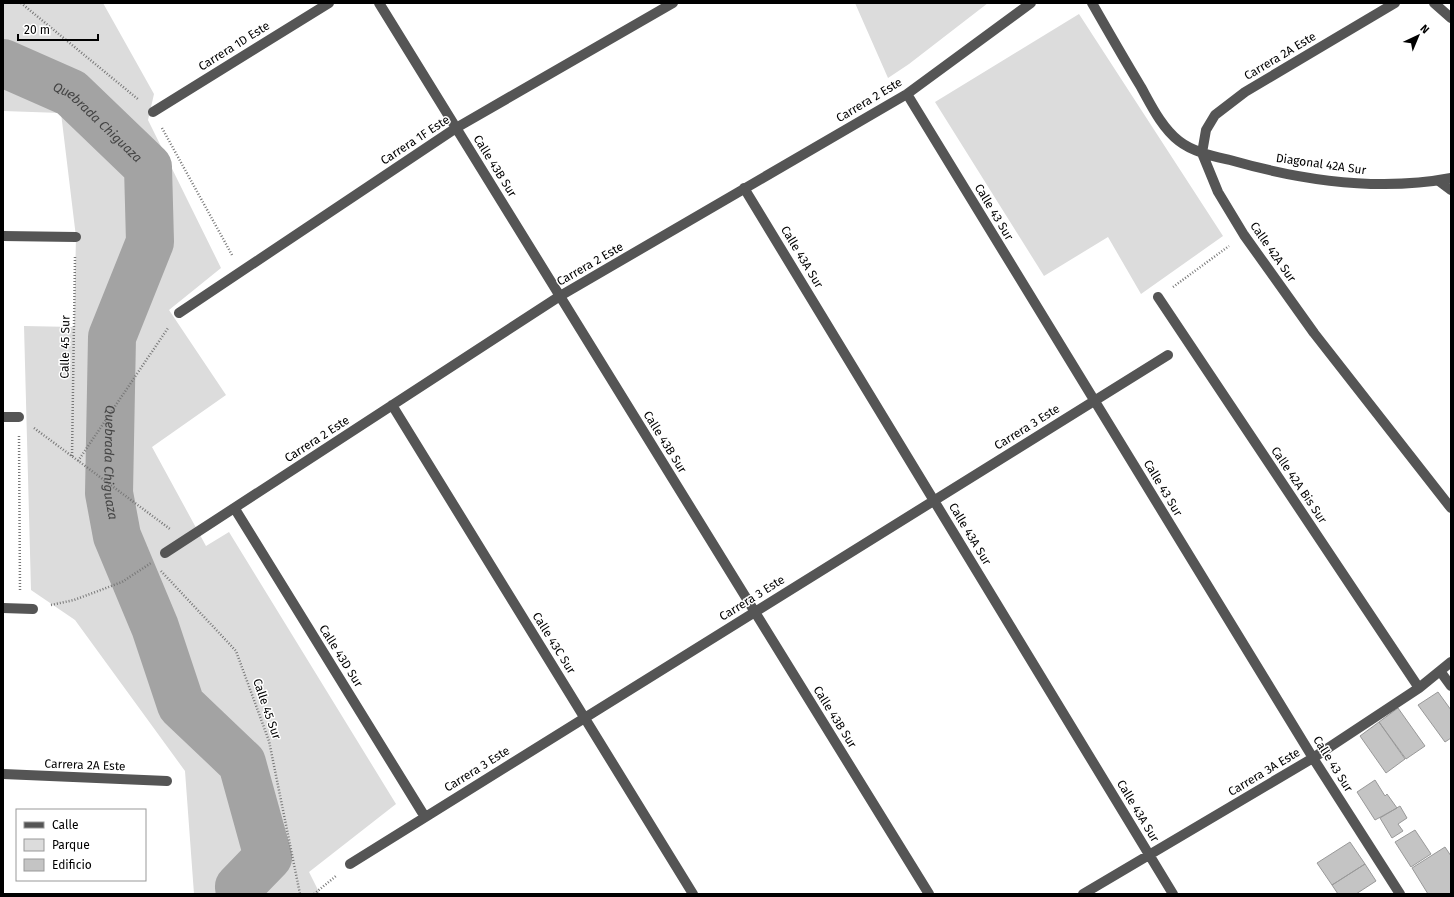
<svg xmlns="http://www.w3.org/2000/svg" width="1454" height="897" viewBox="0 0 1454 897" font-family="'Fira Sans',sans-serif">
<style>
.green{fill:#dcdcdc}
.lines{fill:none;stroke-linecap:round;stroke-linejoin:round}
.river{stroke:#a3a3a3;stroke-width:48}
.building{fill:#c4c4c4;stroke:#999}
.path{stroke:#777;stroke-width:2.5;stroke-dasharray:1 2;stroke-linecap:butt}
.minor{stroke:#555;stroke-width:10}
.labels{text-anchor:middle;stroke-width:3;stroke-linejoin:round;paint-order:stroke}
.street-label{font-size:12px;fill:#000;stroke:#fff}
.water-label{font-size:13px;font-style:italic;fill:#444;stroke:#fff}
</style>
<rect width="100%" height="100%" fill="#fff"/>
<path class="green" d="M3 3H103L154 94 148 120 221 268 169 310 226 395 152 447 206 546 229 532 396 804 309 872 320 894H194L185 771 75 620 31 590 24 326 74 327 76 237 61 113 3 111Z
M855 3H988L909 64 888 78Z
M1079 14 1223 236 1141 294 1108 237 1044 276 935 102Z"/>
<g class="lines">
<path class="river" id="s1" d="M3 63 71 93 148 167 150 242 112 337 109 493 117 536 155 627 181 705 242 763 268 857 239 887 240 894"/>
</g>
<path class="building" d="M1438 692 1451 710V738L1445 742 1418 705Z
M1398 708 1425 746 1406 759 1379 722Z
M1379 722 1405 759 1386 773 1360 736Z
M1375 780 1385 796 1387 794 1397 808 1375 820 1357 792Z
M1400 806 1407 818 1398 824 1403 831 1392 838 1380 818Z
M1415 830 1431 854 1411 867 1395 842Z
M1350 842 1365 864 1332 885 1317 863Z
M1445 847 1451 856V894H1428L1412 868Z
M1365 864 1376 881 1356 894H1338L1332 885Z"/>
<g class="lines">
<path class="path" d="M21 3 139 100
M162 128 232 255
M1173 287 1229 246
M34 428 170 529
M19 436 20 591
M72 456 75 256
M78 461 168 328
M161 571 236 651 269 741 300 894
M51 605 74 600 122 582 151 563
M314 894 336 876"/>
<path class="minor" d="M379 3 929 894
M1092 3C1108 31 1124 59 1141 87 1151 105 1162 128 1179 141 1193 152 1213 156 1230 160 1300 180 1378 192 1451 178
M1434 3 1451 18
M907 94 1313 758 1400 894
M153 112 329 3
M1202 153 1218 192 1244 235 1314 333 1451 508
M1202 153 1206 130 1215 115 1245 92 1395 3
M1439 181 1451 190
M744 188 1173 894
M3 236 76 237
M1158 297 1419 688
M179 313 456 128 673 3
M392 405 693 894
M3 417H19
M235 509 425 817
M165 553 560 296 907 94 1031 3
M3 608 33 609
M1440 671 1451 686
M3 774 167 781
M350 864 1168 355
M1083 894 1313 758 1419 688 1451 662"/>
</g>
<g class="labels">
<g class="street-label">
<text transform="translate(234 46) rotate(-32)" y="4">Carrera 1D Este</text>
<text transform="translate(1280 56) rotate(-31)" y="4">Carrera 2A Este</text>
<text transform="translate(869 100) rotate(-31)" y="4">Carrera 2 Este</text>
<text transform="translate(415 140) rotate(-33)" y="4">Carrera 1F Este</text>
<text transform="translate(1321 164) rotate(8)" y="4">Diagonal 42A Sur</text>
<text transform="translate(495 166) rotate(58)" y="4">Calle 43B Sur</text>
<text transform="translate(994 212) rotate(59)" y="4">Calle 43 Sur</text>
<text transform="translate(1273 252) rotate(55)" y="4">Calle 42A Sur</text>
<text transform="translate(802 257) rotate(59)" y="4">Calle 43A Sur</text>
<text transform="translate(590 264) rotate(-30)" y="4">Carrera 2 Este</text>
<text transform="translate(65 347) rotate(-89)" y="4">Calle 45 Sur</text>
<text transform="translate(1027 427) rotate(-32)" y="4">Carrera 3 Este</text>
<text transform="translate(317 439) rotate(-33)" y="4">Carrera 2 Este</text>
<text transform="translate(665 442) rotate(58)" y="4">Calle 43B Sur</text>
<text transform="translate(1299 485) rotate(56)" y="4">Calle 42A Bis Sur</text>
<text transform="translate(1163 488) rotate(59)" y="4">Calle 43 Sur</text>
<text transform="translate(970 534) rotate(59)" y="4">Calle 43A Sur</text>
<text transform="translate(752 598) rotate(-32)" y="4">Carrera 3 Este</text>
<text transform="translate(554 643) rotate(58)" y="4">Calle 43C Sur</text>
<text transform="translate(341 656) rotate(58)" y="4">Calle 43D Sur</text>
<text transform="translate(267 709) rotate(71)" y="4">Calle 45 Sur</text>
<text transform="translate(835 717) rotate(58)" y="4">Calle 43B Sur</text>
<text transform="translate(1333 764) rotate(58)" y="4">Calle 43 Sur</text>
<text transform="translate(85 765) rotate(2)" y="4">Carrera 2A Este</text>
<text transform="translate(477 769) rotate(-32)" y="4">Carrera 3 Este</text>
<text transform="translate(1264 772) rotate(-31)" y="4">Carrera 3A Este</text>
<text transform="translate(1138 811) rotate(59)" y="4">Calle 43A Sur</text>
</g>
<g class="water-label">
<text dy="5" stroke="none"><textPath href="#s1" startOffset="113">Quebrada Chiguaza</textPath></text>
<text dy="5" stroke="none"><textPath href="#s1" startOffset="484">Quebrada Chiguaza</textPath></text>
</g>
</g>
<rect width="1454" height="897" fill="none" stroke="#000000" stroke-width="8"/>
<rect x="16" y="809" width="130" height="72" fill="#ffffff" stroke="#999999"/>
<rect x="24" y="822" width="20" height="6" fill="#555555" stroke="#999999"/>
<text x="52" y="829" font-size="12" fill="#000000">Calle</text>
<rect x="24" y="839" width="20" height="12" fill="#dcdcdc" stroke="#999999"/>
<text x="52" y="849" font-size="12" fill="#000000">Parque</text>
<rect x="24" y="859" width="20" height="12" fill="#c4c4c4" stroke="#999999"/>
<text x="52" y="869" font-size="12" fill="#000000">Edificio</text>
<g transform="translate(1418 36) rotate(44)" stroke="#ffffff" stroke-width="3" paint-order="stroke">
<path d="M0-3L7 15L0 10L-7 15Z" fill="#000000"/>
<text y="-6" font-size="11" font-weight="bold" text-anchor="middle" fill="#000000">N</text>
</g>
<path d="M18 34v6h80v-6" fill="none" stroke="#000000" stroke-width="2"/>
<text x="24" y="34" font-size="12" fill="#000000" stroke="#ffffff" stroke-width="3" paint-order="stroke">20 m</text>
</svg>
